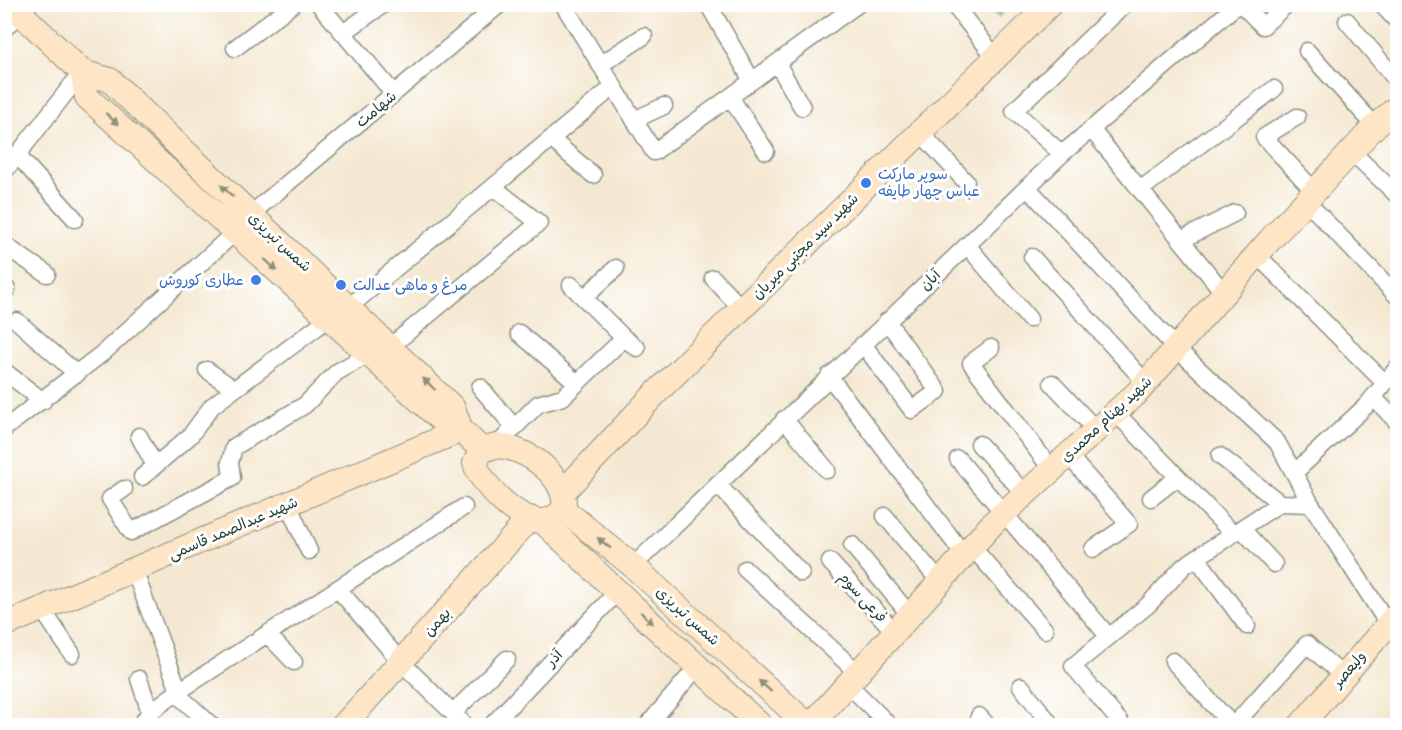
<svg xmlns="http://www.w3.org/2000/svg" width="1402" height="730" viewBox="0 0 1402 730" font-family="Pangolin,'Playpen Sans Arabic',sans-serif">
<style>
.green{fill:#95d58b;stroke:#5a8960;stroke-width:1.5}
.lines{fill:none;stroke-linecap:round;stroke-linejoin:round}
.street-casing{stroke:#8a9283;stroke-width:19}
.secondary-casing{stroke:#8a9283;stroke-width:26}
.street{stroke:#fff;stroke-width:16}
.secondary{stroke:#fee5c5;stroke-width:24}
.oneway{fill:#8e917c}
.shop-dot{fill:#3f7fe0;stroke:#fff;stroke-width:2}
.labels{text-anchor:middle;stroke-width:6;stroke-linejoin:round;paint-order:stroke}
.street-label{font-size:15px;fill:#1f3d34;stroke:#fff}
.shop-label{font-size:15px;fill:#366cbe;stroke:#fff;text-anchor:start}
</style>
<rect width="100%" height="100%" fill="#fff"/>
<filter id="ink" filterUnits="userSpaceOnUse"><feTurbulence type="fractalNoise" baseFrequency=".0167" numOctaves="2"/><feDisplacementMap in="SourceGraphic" scale="12" xChannelSelector="R" yChannelSelector="G"/><feConvolveMatrix kernelMatrix="1 2 1 2 8 2 1 2 1" color-interpolation-filters="sRGB"/></filter>
<filter id="wash" filterUnits="userSpaceOnUse"><feTurbulence type="fractalNoise" baseFrequency=".008" numOctaves="4" result="noise"/><feDisplacementMap in="SourceGraphic" scale="24" xChannelSelector="R" yChannelSelector="G"/><feGaussianBlur stdDeviation="1.35" result="paint"/><feColorMatrix in="noise" values="0 0 0 0 0 0 0 0 0 0 0 0 0 0 0 0 0 1.4 0 .05"/><feComposite in="paint" operator="in"/></filter>
<g filter="url(#wash)">
<rect width="100%" height="100%" fill="#f5e8d2"/>
<path class="green" d="M988 5H1010L998 17Z"/>
</g>
<g filter="url(#ink)">
<g class="lines">
<g class="street-casing">
<path id="street" d="M319 4 394 94
M563 4 654 152 858 4
M708 4 752 81
M953 4 996 58
M1241 4 1263 26 1287 4
M1381 4 1398 22
M1347 21 1398 82
M4 29 29 4
M343 33 384 4
M235 48 293 4
M1307 51 1375 126
M777 63 802 107
M600 65 644 36
M730 97 766 151
M1297 117 1264 137 1316 193
M634 120 664 106
M1091 129 1224 293
M920 132 966 182
M551 139 593 175
M1352 152 1398 196
M1062 154 1014 111 1125 4
M17 155 75 219
M4 172 82 72
M1027 187 1176 348 1277 442 1311 504 1388 624
M1140 190 1274 89
M1307 202 1398 297
M251 214 500 4
M1181 240 1235 213
M4 245 47 274
M967 245 1029 319
M1257 255 1385 383
M1032 257 1146 383
M713 278 742 309
M571 285 624 338
M4 287 7 289
M584 298 616 268
M349 307 613 87
M17 321 77 374
M519 333 577 383
M863 344 912 410 938 391 887 321
M391 346 539 223 493 187
M991 348 971 363 1052 470
M207 370 234 389
M4 371 43 401
M829 376 964 555
M1052 383 1096 430
M480 387 514 427
M1373 397 1398 423
M1116 413 1233 534
M784 419 827 470
M4 429 104 352 235 232
M139 436 155 466
M979 444 1025 494
M496 446 538 404 563 397 624 338 637 348
M1068 455 1129 524 1093 549
M1220 456 1280 503
M958 459 1109 637
M1294 473 1367 405 1398 367
M142 477 190 436 212 406 329 318
M717 484 801 573
M124 489 110 499 131 532 232 478 230 462 234 447 305 405 337 372 369 354
M1151 498 1178 477
M288 504 309 551
M885 516 940 582
M1242 529 1274 564
M852 545 910 615
M972 547 1045 630
M1197 558 1247 626
M830 562 895 632
M633 566 1062 154 1238 4
M745 569 858 673
M134 570 179 691
M338 589 401 662 466 726
M42 609 72 654
M267 634 294 662
M1173 661 1233 726
M139 679 150 712
M848 684 890 726
M1021 686 1052 726
M176 693 212 726
M453 713 507 659
M979 716 988 726
M140 726 150 712 179 691 464 507
M491 726 618 591
M647 726 698 666
M1116 726 1120 722 1073 666 1148 605 1184 566 1280 503 1311 504
M1233 726 1307 644 1343 676"/>
</g>
<g class="secondary-casing">
<path id="secondary" d="M11 4 82 72 110 80 453 408 461 430
M82 72 87 97 442 421 461 430 482 450
M496 446C527 447 568 477 564 510 558 515 552 520 544 521 519 523 481 485 475 463L482 450Z
M563 492 654 395 1050 4
M564 510 633 566 809 726
M542 521 761 726
M4 625 461 430
M343 726 530 518
M810 726 994 522 1137 393 1269 241 1375 126 1398 107
M1300 726 1398 613"/>
</g>
<use href="#street" class="street"/>
<use href="#secondary" class="secondary"/>
</g>
<defs><path id="oneway-solid" d="M-6-.8H1V-3.2L6.5 0L1 3.2V.8H-6Z" transform="scale(1.5)"/></defs>
<g class="oneway">
<use href="#oneway-solid" transform="translate(112 119) rotate(42)"/>
<use href="#oneway-solid" transform="translate(227 191) rotate(-136)"/>
<use href="#oneway-solid" transform="translate(271 265) rotate(42)"/>
<use href="#oneway-solid" transform="translate(429 384) rotate(-136)"/>
<use href="#oneway-solid" transform="translate(604 543) rotate(-141)"/>
<use href="#oneway-solid" transform="translate(647 618) rotate(43)"/>
<use href="#oneway-solid" transform="translate(765 686) rotate(-138)"/>
</g>
</g>
<g class="shop-dot">
<circle cx="866" cy="183" r="6"/>
<circle cx="256" cy="280" r="6"/>
<circle cx="341" cy="285" r="6"/>
</g>
<g class="labels">
<g class="street-label">
<text transform="translate(376 109) rotate(-40)" y="5">شهامت</text>
<text transform="translate(280 242) rotate(43)" y="5">شمس تبریزی</text>
<text transform="translate(805 246) rotate(-45)" y="5">شهید سید مجتبی میریان</text>
<text transform="translate(930 280) rotate(-44)" y="5">آبان</text>
<text transform="translate(1106 419) rotate(-43)" y="5">شهید بهنام محمدی</text>
<text transform="translate(233 528) rotate(-23)" y="5">شهید عبدالصمد قاسمی</text>
<text transform="translate(863 597) rotate(47)" y="5">فرعی سوم</text>
<text transform="translate(688 616) rotate(42)" y="5">شمس تبریزی</text>
<text transform="translate(437 622) rotate(-48)" y="5">بهمن</text>
<text transform="translate(554 658) rotate(-46)" y="5">آذر</text>
<text transform="translate(1349 669) rotate(-49)" y="5">ولیعصر</text>
</g>
<g class="shop-label">
<text x="878" y="179">سوپر مارکت<tspan x="878" dy="17">عباس چهار طایفه</tspan></text>
<text x="244" y="285" text-anchor="end">عطاری کوروش</text>
<text x="353" y="290">مرغ و ماهی عدالت</text>
</g>
</g>
<rect width="1402" height="730" fill="none" stroke="#fff" stroke-width="24"/>
</svg>
